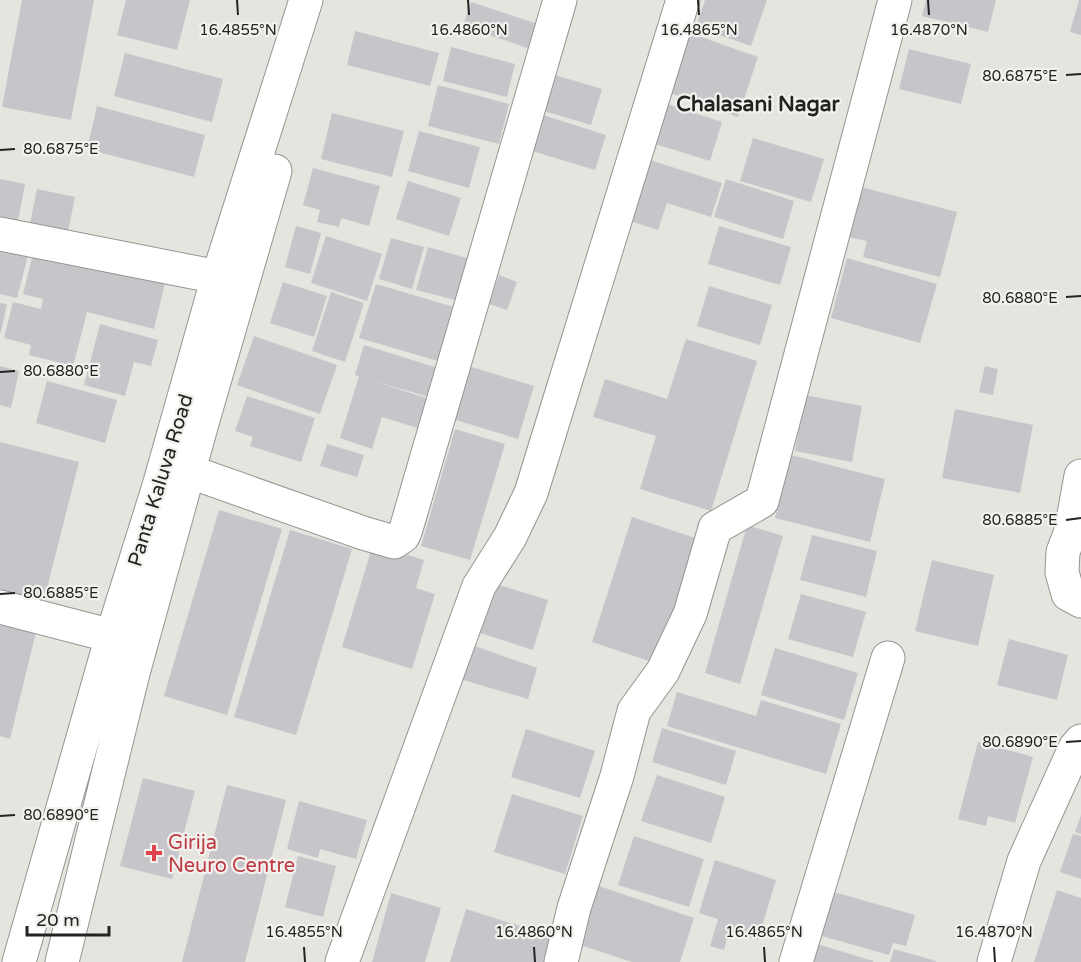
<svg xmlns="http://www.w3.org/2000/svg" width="1081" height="962" viewBox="0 0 1081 962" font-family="'Varela Round',sans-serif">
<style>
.building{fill:#c7c5c9}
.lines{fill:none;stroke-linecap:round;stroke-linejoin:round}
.minor-casing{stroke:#979591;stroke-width:35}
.minor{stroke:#fff;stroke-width:33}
.ticks{fill:none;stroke:#242322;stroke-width:2}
.health-dot{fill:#e0444e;stroke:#f3f1ed;stroke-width:2}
.labels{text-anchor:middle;stroke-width:4.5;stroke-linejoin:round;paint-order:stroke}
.street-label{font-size:20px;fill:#242322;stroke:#f3f1ed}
.health-label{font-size:20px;fill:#be3a42;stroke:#f3f1ed;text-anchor:start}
.neighbourhood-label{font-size:21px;font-weight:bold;fill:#242322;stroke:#f3f1ed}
.ticks-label{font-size:15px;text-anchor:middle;fill:#242322;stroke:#f3f1ed;stroke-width:4.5;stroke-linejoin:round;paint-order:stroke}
</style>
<rect width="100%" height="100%" fill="#e5e4df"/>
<path class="building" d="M22 0H94L71 120 2 107Z
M126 0H190L177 50 117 35Z
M705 0H767L751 46 696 27Z
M926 0H996L988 32 922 16Z
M1079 0H1081V35L1070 32Z
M471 2 544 26 536 51 463 26Z
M355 31 439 53 430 86 347 65Z
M684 31 758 57 738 117 664 91Z
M451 47 515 64 507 97 443 81Z
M909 49 971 64 961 104 899 89Z
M125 53 223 79 212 122 114 96Z
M545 72 602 89 591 125 534 108Z
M438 85 509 104 499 144 428 126Z
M664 103 722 122 710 161 652 143Z
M97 106 205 135 194 177 87 149Z
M332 113 404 131 392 177 321 159Z
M543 115 606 135 595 170 532 151Z
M419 131 480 147 469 188 408 171Z
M753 138 824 159 811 202 740 181Z
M650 160 722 183 711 217 667 203 658 230 630 221Z
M313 168 380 186 369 226 341 218 339 227 317 222 320 210 303 205Z
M0 179 25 184 17 226 0 222Z
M726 179 794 201 783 239 714 217Z
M408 181 461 198 449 236 396 219Z
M861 187 957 212 940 277 863 257 867 241 848 237Z
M37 189 75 197 66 241 28 233Z
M296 226 321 233 310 274 285 267Z
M719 226 791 247 780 285 708 264Z
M326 236 382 254 367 301 311 283Z
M391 238 424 247 412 289 379 279Z
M0 241 30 248 17 298 0 294Z
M428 247 470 259 459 301 416 290Z
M33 254 165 283 154 329 87 312 73 366 29 355 31 345 4 338 13 302 41 309 43 299 23 294Z
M847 258 937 284 920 343 831 318Z
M499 275 517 282 507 310 489 304Z
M283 282 327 296 314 337 270 323Z
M376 284 454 307 438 361 359 338Z
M709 286 772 305 760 345 697 326Z
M331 292 364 303 345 362 312 351Z
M0 303 7 304 1 332H0Z
M100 324 158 340 151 366 134 362 125 396 84 385Z
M254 336 337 365 320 414 237 385Z
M686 339 757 361 711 511 640 489 656 436 593 417 605 379 667 399Z
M364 345 438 368 429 397 370 380 439 402 430 432 382 417 372 449 340 438 359 376 355 375Z
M462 364 534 386 518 439 446 417Z
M0 366 19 371 11 408 0 405Z
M985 366 998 369 993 395 979 392Z
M47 381 117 400 105 443 36 423Z
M805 395 862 406 852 462 795 451Z
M247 396 315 418 301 462 250 446 253 437 235 431Z
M955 409 1033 425 1020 493 942 478Z
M455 429 505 444 470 560 421 546Z
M0 442 79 462 42 608 0 597Z
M327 444 364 455 357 477 320 466Z
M791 455 885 479 870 542 775 518Z
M219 510 282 529 227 715 164 696Z
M632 517 701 540 661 665 592 642Z
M747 525 783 536 740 684 705 673Z
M290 530 352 549 296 735 234 717Z
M812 535 877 551 866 597 800 580Z
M373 544 424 560 416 588 435 594 412 669 342 647Z
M932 560 994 575 978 646 915 631Z
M496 584 548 600 533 650 480 633Z
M801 594 866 612 853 657 788 639Z
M0 623 36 632 10 739 0 736Z
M1009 639 1068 655 1057 700 997 685Z
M472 645 537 668 528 699 460 679Z
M775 648 858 673 844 720 761 695Z
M677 692 756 716 761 700 841 724 826 774 667 726Z
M662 728 736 751 726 785 652 762Z
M526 729 595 751 580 798 511 777Z
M978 742 1033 757 1015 823 988 816 986 826 958 819Z
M657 775 725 797 711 843 641 821Z
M143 778 195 791 172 879 120 866Z
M227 785 286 800 245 962H182Z
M512 794 583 816 565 874 494 852Z
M299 801 367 820 356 859 320 849 318 858 287 849Z
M1081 815V834L1075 832Z
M1073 834 1081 836V879L1060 872Z
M634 836 704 859 689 907 618 885Z
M298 856 336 866 323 917 285 907Z
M715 860 776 880 758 940 729 931 724 950 710 946 718 919 699 913Z
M590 883 694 918 680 962H632L574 943Z
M1057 890 1081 898V962H1034Z
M834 892 915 915 906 946 893 943 889 955 822 936Z
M391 893 441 908 425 962H372Z
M466 909 561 939 554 962H450Z
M811 942 873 961V962H805Z
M894 949 936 961V962H890Z"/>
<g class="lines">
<g class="minor-casing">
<path id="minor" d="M0 234 218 277
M188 471 363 533 394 542 403 536 406 529 560 0
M1081 476 1071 531 1063 552 1062 572 1068 594 1081 601
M0 607 112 636
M19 962 112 636 159 486 218 277 306 0
M62 962 133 673 202 423 275 171
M342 962 479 586 510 537 531 493 683 0
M561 962 574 908 617 776 634 711 663 671 690 614 715 528 762 501 895 0
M796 962 888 658
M994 962 1024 861 1075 748 1081 741"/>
</g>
<use href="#minor" class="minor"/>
</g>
<path class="ticks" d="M237 0 238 15M468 0 469 15M698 0 699 15M928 0 929 15M1066 75 1081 74M0 150 15 149M1066 297 1081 296M0 372 15 371M1066 520 1081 518M0 594 15 593M1066 742 1081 741M0 816 15 815M304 947 305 962M534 947 535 962M764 947 765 962M994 947 995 962"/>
<path class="health-dot" d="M151 844h6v6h6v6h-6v6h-6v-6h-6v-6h6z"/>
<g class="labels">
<g class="street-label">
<text transform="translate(160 480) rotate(-73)" y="7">Panta Kaluva Road</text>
</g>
<g class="health-label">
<text x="168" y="849">Girija<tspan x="168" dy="23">Neuro Centre</tspan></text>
</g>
<g class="neighbourhood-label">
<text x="758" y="111">Chalasani Nagar</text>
</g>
</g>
<g class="ticks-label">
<text x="238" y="35">16.4855°N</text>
<text x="469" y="35">16.4860°N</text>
<text x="699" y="35">16.4865°N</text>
<text x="929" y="35">16.4870°N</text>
<text x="1020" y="81">80.6875°E</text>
<text x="61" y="154">80.6875°E</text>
<text x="1020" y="303">80.6880°E</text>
<text x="61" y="376">80.6880°E</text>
<text x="1020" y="525">80.6885°E</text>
<text x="61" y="598">80.6885°E</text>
<text x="1020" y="747">80.6890°E</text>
<text x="61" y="820">80.6890°E</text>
<text x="304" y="937">16.4855°N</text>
<text x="534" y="937">16.4860°N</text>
<text x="764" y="937">16.4865°N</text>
<text x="994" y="937">16.4870°N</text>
</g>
<path d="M27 926v9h82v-9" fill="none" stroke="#242322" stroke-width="3"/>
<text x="36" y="926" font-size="18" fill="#242322" stroke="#f3f1ed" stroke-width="4.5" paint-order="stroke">20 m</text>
</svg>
